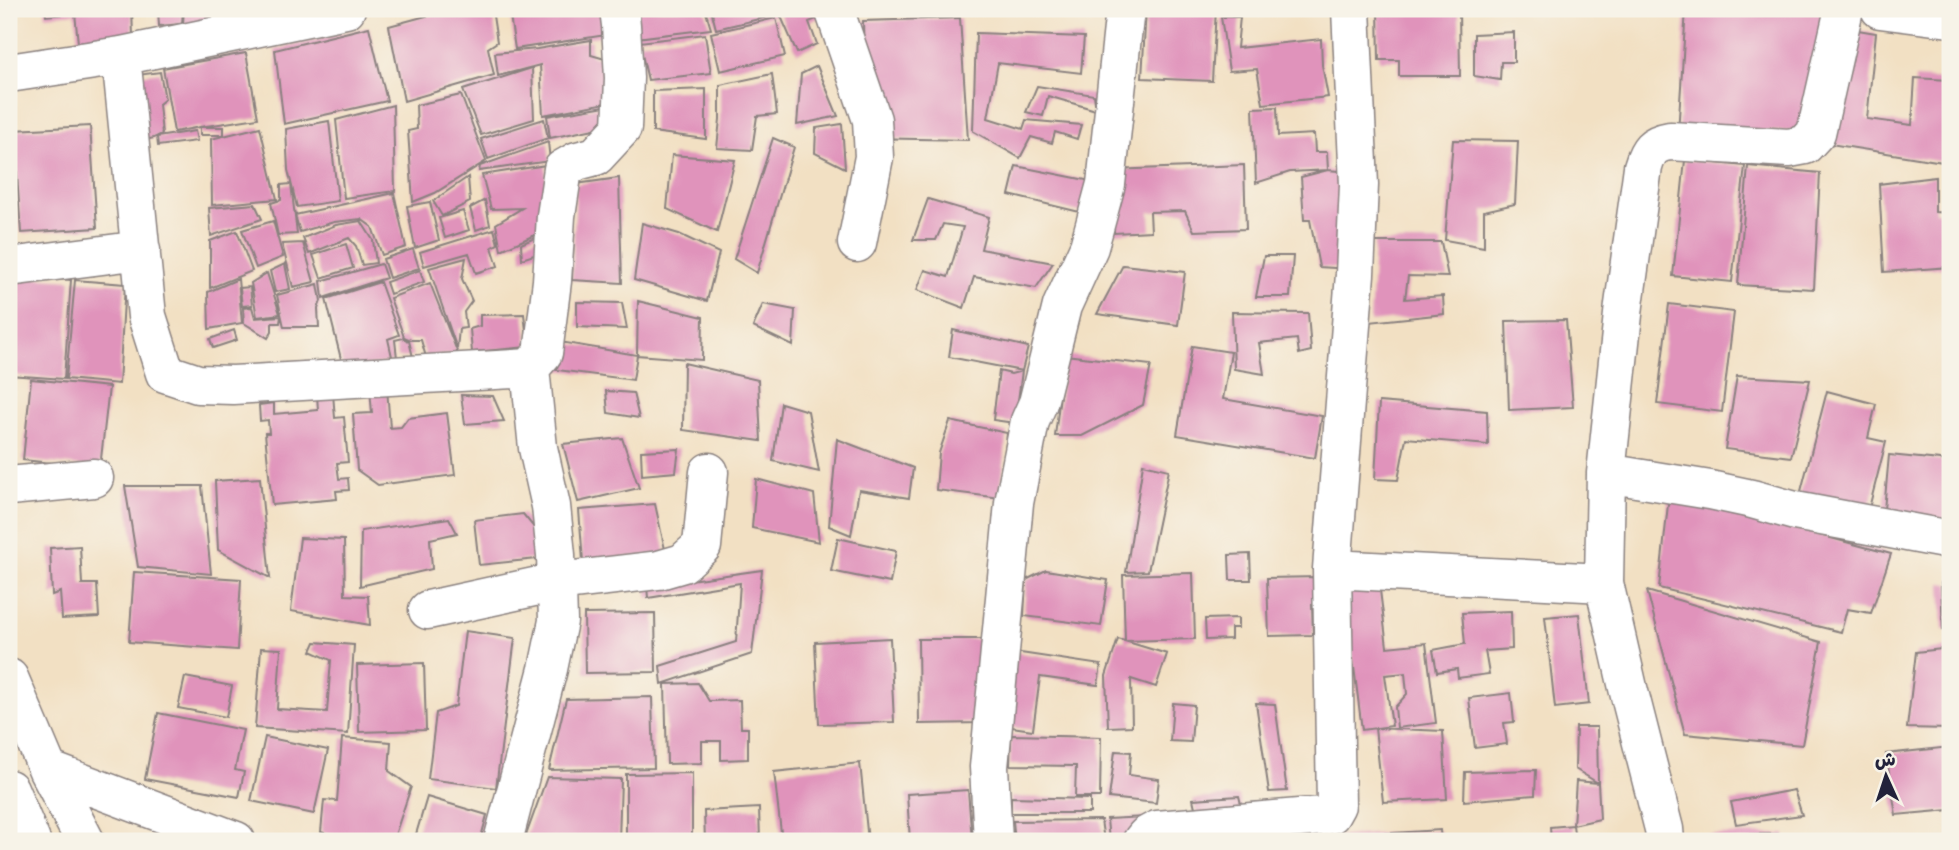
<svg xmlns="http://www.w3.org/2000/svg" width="1959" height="850" viewBox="0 0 1959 850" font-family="'Patrick Hand','Playpen Sans Arabic',sans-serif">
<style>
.building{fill:#e093bb}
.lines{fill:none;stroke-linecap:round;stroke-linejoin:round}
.minor-casing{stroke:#8a817f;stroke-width:41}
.minor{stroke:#fff;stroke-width:38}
</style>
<rect width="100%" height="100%" fill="#f7f3e8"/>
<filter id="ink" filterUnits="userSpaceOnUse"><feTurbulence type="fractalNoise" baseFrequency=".0143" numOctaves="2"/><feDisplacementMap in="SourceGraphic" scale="14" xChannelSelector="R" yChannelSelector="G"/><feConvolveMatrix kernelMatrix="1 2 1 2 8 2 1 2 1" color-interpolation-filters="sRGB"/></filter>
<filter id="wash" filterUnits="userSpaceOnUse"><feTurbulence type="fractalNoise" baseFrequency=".00686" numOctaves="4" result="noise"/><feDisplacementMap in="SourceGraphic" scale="28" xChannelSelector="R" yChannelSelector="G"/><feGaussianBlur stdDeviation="1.57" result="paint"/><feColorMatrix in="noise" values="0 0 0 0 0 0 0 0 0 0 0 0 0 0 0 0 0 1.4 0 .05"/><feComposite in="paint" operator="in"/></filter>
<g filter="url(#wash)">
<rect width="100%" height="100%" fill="#f2e0c3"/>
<g id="blocks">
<path class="building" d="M45 9H132L133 36 78 43 75 13 46 16Z
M158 9H183L182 24 159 26Z
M184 9H215L217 24H183Z
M216 9H284L219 24Z
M452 9H492L497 42 488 48 494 75 404 101 389 26Z
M509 9H602L606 35 515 49Z
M637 9H705L711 29 636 38Z
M711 9H778L776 15 716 29Z
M785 9H823L826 15 809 22 817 44 797 53 779 12Z
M1146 9H1216L1212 81 1142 78Z
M1378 9H1459L1460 76H1399V60H1379Z
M1686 9H1825L1801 131 1678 133Z
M1221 17H1240L1237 48 1321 39 1322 65 1328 97 1263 104 1257 69 1229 71Z
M776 18 785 56 720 71 711 33Z
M960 18 968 140 866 138 863 21Z
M369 27 387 101 284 124 275 50Z
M1846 28 1876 33 1867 119 1912 125 1915 78 1949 80 1943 162 1830 144Z
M1514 32V62H1501L1500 80 1474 76V34Z
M976 33 1084 37 1081 73 998 63 988 118 1023 129 1026 120 1081 125 1077 139 1055 132 1052 143 1031 137 1020 158 973 131Z
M705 34 711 73 648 80 639 42Z
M591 40V55L605 59 606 103 543 115 540 65 498 76 495 53 537 49Z
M246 53 258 118 200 127H224V135H200V127L174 132 163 68Z
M817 66 838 116 797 125 801 74Z
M532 68 534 119 481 135 463 90Z
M160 72 165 99 159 104 162 134 154 138 140 141 137 75Z
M772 74 777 114 757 116 752 150 717 148 720 119V85Z
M1037 86 1094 95 1096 110 1048 96 1043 116 1026 112Z
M706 89V139L653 132V91Z
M461 95 486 161 435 193 413 202 408 131 417 129 416 105Z
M393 105 395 191 344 198 336 120Z
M605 106 604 127 550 138 547 116Z
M1277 107 1278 136 1314 134 1315 152H1327L1328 170 1349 172 1350 269 1319 267 1310 220H1304L1301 177 1328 170 1290 172 1256 183 1253 108Z
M544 119 548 138 488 159 481 139Z
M329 121 338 201 297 207 288 170 286 129Z
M842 124 845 168 815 153 816 128Z
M90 126 97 228 21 233 14 130Z
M260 127 277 199 212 205 211 139Z
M195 131 197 141 158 146 157 137Z
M773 138 794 147 757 273 734 259Z
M1453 140 1518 141 1515 204 1484 211V247L1445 240Z
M548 142 550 161 479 171 480 166Z
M672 155 735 160 717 232 667 209Z
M1685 160 1745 166 1732 282 1673 276Z
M546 165V230L501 250 496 224 522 208 491 209 482 175Z
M1244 165 1246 229 1194 231 1185 211 1150 212 1151 231 1114 233 1111 170Z
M1016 166 1096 182 1088 214 1009 195Z
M1748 166 1820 173 1814 289 1738 285Z
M468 177 470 202 442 216 433 201Z
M1935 177V212L1950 213V267L1884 272 1879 184Z
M619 178 622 283 572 280 576 184Z
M291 184 297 234 278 235 271 203 281 200V185Z
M394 193 406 247 382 255 372 227 361 219 334 222 300 232 295 215Z
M928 199 989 217 981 249 1053 263 1036 288 974 277 964 308 917 290 925 270 948 277 963 227 943 224 936 240H913Z
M485 200 490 225 476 230 470 208Z
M430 202 439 240 415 248 407 206Z
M255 204 262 219 211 236 209 208Z
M463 211 469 230 445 238 439 218Z
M273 221 283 257 256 268 242 230Z
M361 221 373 240 376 263 362 265 356 246 349 238 309 254 303 238 336 225Z
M642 223 679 234 719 253 707 301 634 280Z
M494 229 498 244 492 247 498 266 476 273 469 253 424 266 420 252Z
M237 231 252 271 210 288V241Z
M544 234 546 251 522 259 521 244Z
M1374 242H1441L1448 277 1408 276 1405 299 1443 296 1444 314 1370 322Z
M303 243 314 282 293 287 282 244Z
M346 244 353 268 321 278 313 255Z
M413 249 419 268 389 278 383 259Z
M1264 256H1293L1290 297H1256Z
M466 258 462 279 472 301 464 312 466 328 459 329 457 349 429 268Z
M285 264 290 289 275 292 270 271Z
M381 264 386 278 323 298 321 281Z
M1123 265 1185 272 1178 325 1097 314Z
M420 270 424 282 390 294 386 282Z
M267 273 280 314 257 317 251 283Z
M17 276 71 280 64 379 9 375Z
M238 279 242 323 209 329 208 292Z
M75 280 125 284 119 384 66 379Z
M380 282 399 335 388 339 393 361 344 371 326 299Z
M430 283 458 354 426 357 421 340H411L404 337 390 298Z
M318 284 321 301 318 309 319 327H284L277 295Z
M250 287 252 305 242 306 240 288Z
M638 301 703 317 702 360 637 355Z
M577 302 622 303 627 329 577 327Z
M763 304 795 310 793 346 753 327Z
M1669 304 1734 312 1722 412 1657 404Z
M252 307 255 318 281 316 280 323H272V331L268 338 244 323 243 308Z
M1232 312 1308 313 1311 351 1299 354 1297 339 1259 343 1264 374 1234 369Z
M524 314 528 347 472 352 470 329 480 326V315Z
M1566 320 1573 407 1509 410 1506 321Z
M234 330 237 340 213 348 210 339Z
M953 330 1028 347 1022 371 949 357Z
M403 338 409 341 413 357 397 358 395 340Z
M560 342 637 355 633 380 557 370Z
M1192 346 1231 352 1223 399 1322 416 1315 458 1177 435Z
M1065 355 1151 365 1143 405 1082 436H1055Z
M684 363 758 380 761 441 683 430Z
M999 371 1011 374 1022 371 1015 423 993 420Z
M1737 376 1810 380 1791 457 1725 449Z
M31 379 109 387 100 468 23 460Z
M387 388 390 428 401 427 408 418 447 413 455 475 378 485 357 470 353 414 372 413 370 389Z
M606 391 633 393 639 418 608 413Z
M1827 391 1876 404 1868 438 1886 442 1868 512 1800 495Z
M333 394 335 418 344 417 348 462 337 463 339 479 348 478 349 490 336 491 337 499 272 505 265 433H269L268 420 260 421 259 405 274 403V414L318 410 317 395Z
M461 395 493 396 504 421 465 424Z
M1379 402 1487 411 1488 445 1406 438 1398 480 1375 479Z
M781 403 808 411 819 472 773 461Z
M950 421 1007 433 1000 498 936 490 939 453Z
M622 438 639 488 578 502 563 444Z
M837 439 913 468 909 498 859 490 851 535 829 526Z
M679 449 676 472 642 475 641 451Z
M1889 455 1950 461V528L1884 510Z
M1143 464 1169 470 1148 571 1126 572Z
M260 478 270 578 218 550 215 481Z
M756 479 814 494 819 542 752 528Z
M125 486H202L211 574 138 567Z
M1669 495 1891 554 1871 613 1847 609 1841 632 1659 588Z
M655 504 666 554 583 561 579 510Z
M523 514 541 536 537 559 479 565 474 520Z
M449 518 457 533 430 539 432 569 360 586 361 531Z
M300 538 344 540 345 595 368 596 370 625 291 611Z
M838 538 896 551 890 583 831 571Z
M80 546 82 584H97L99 617 62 619 60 592 52 595 50 548Z
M1250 554 1251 580H1230L1229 555Z
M762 570 752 654 662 684 660 666 736 642 740 583 648 598 647 586Z
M1046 570 1108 580 1101 626 1024 616 1026 580Z
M134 572 241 579 237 650 129 642Z
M1193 573 1195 639 1125 641 1123 575Z
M1319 577 1320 604 1312 605 1313 635 1269 636 1267 578Z
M1379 582 1387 647 1426 643 1436 723 1397 728 1395 707 1407 694 1405 673 1385 675 1392 726 1362 730 1344 587Z
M1941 583 1950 584V629L1943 630Z
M1647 591 1821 642 1802 745 1685 734Z
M1511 611 1512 649 1485 651 1489 674 1458 678 1457 669 1437 672 1433 650 1465 644 1462 613Z
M655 613 656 672 585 673 584 614Z
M1579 614 1589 704 1555 708 1545 617Z
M1238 618V628H1231V639L1206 640 1205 619Z
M465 631 515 638 496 788 428 779 436 713 456 706Z
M890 638 894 722 819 724 815 642Z
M918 639H982V723L919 724Z
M1118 639 1167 654 1156 687 1131 679 1132 726 1108 727 1106 676Z
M315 642 354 645 348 734 255 728 261 648 281 649 277 709 327 712 331 660 311 651Z
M1950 648V729L1907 728 1916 652Z
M1014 652 1101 665 1098 685 1040 677 1033 730 1004 726Z
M424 663 426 730 359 732 357 665Z
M185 677 232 686 226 717 178 708Z
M698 683 709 701 740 700 741 728H748V759L721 760V741H702V763L667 764 665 684Z
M1511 693 1514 722 1504 723 1507 744 1475 748 1469 698Z
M652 697 654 768 549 770 566 699Z
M1173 703 1194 705 1191 742 1170 741Z
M1256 703 1275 704 1287 791 1269 792Z
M158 713 243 730 235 770 244 772 239 797 145 779Z
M1576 727H1597L1598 783 1575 769Z
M1375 728 1443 731 1447 799 1383 802Z
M1011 735 1101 737 1100 797H1075L1076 766 1010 765Z
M265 737 328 750 314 814 251 801Z
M342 738 391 742 389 771 411 787 393 841H349L321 832 324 800 337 801Z
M1950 747V810L1896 815 1886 754Z
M1115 751 1131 752 1129 775 1159 779 1156 803 1109 798Z
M860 763 868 841H782L774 772Z
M1536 770 1535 795 1464 801 1465 772Z
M692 773V839H626V774Z
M547 777 621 779 619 841H524Z
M1576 781 1598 783 1600 819 1573 825Z
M968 790 972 841H910L907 794Z
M1794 790 1802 815 1736 824 1731 802Z
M1239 796 1243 812 1197 816 1193 799Z
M427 797 487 815 480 841H414Z
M1011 797 1090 799V813H1011Z
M759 808 760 841H705L704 811Z
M1145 817 1135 841H1109L1107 819Z
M1101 820 1104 841H1015L1013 821Z
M1573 825 1575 841H1551L1550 827Z
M1440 830 1441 841H1297V839Z
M1785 834V841H1708V835Z"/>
</g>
</g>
<g filter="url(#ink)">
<use href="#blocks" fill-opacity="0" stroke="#8a817f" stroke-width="2"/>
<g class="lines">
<g class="minor-casing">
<path id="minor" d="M834 9 872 120 874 157 857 243
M1880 9 1950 18
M121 56 147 316 165 373 198 384 233 385 530 368
M9 73 121 56 346 9
M9 267 141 250
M1606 473 1710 490 1752 499 1795 511 1950 540
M9 486 94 478
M1332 569 1604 583
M428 610 557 582 659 570 683 563 702 546 709 472
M9 678 48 770 85 841
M48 770 236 841
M9 789 31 841
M503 841 548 669 558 621 556 555 551 506 538 448 530 368 543 353 552 281 556 216 563 169 577 161 596 156 622 128 624 78 621 25 619 9
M993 841 989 767 1014 503 1030 421 1038 403 1062 306 1089 247 1106 184 1125 9
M1142 841 1146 836 1157 830 1323 816 1331 814 1336 805 1332 569 1355 274 1359 185 1351 9
M1665 841 1664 829 1628 688 1604 583 1606 473 1624 305 1643 167C1648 150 1652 144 1670 141L1789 148 1805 145 1816 133 1844 9"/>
</g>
<use href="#minor" class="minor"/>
</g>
</g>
<rect width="1959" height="850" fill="none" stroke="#f7f3e8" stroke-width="35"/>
<g transform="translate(1886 776) rotate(357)" stroke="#f7f3e8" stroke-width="5" paint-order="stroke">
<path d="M0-5L12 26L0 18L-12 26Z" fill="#22223b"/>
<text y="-10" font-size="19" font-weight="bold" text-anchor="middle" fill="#22223b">ش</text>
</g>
</svg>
